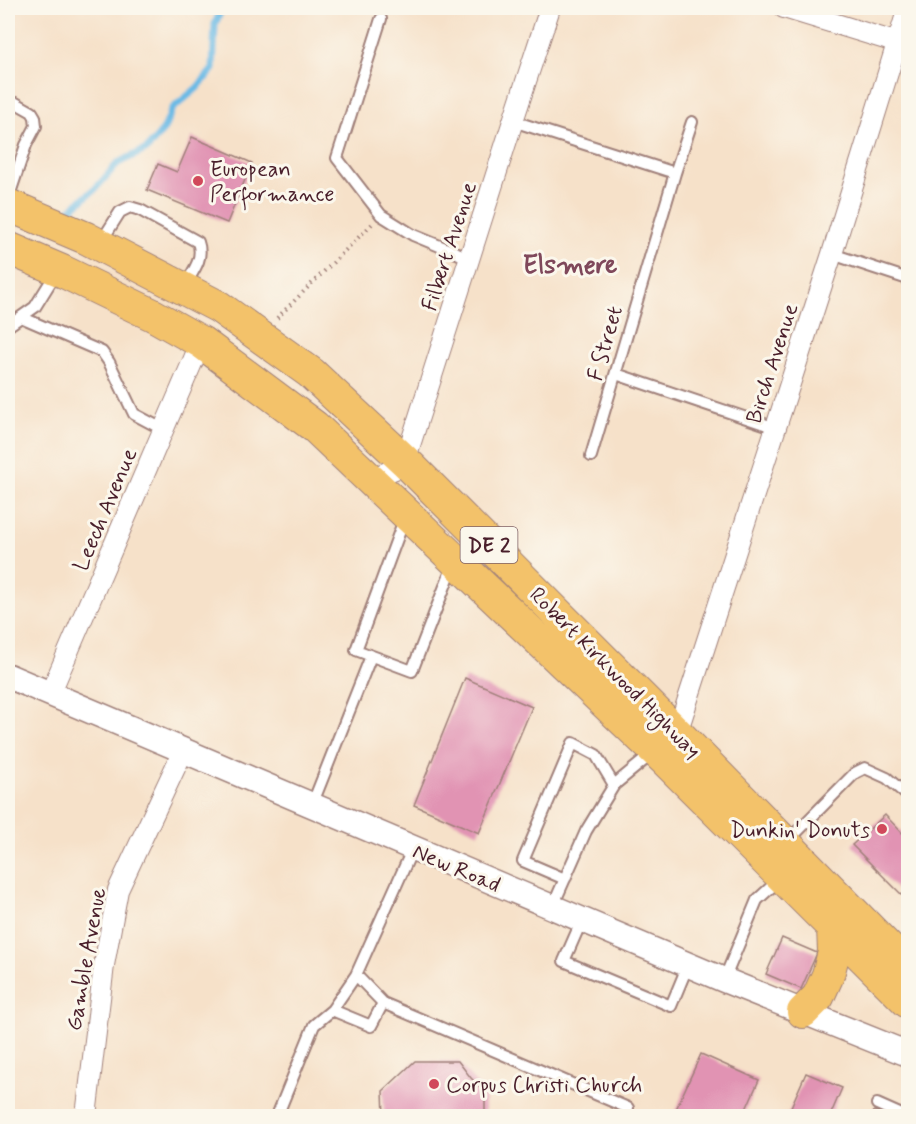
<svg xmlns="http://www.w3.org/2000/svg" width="916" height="1124" viewBox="0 0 916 1124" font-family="Mynerve,sans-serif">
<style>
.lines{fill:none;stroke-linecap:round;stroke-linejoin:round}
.stream{stroke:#6abae5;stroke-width:7}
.building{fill:#e193b3}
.service-casing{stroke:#a0807a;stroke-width:14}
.minor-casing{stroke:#a0807a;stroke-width:22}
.tertiary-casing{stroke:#a0807a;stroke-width:27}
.primary-casing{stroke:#a0807a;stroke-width:34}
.path{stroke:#a0807a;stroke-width:4;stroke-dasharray:1.5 4.5;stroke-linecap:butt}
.service{stroke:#fff;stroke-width:10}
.minor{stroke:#fff;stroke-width:20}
.tertiary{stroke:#fff;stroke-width:24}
.primary{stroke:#f3c26a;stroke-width:32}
.poi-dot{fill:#d1495b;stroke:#fbf7ec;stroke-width:2}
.labels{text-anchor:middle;stroke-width:6;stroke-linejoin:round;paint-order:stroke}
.shield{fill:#fbf7ec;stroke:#7f6065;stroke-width:1.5}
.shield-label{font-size:21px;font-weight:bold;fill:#4a1f2b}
.poi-label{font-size:22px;fill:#4a1f2b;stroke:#fbf7ec;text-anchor:start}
.street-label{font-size:22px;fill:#4a1f2b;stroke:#fbf7ec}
.quarter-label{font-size:26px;font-weight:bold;fill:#7f485b;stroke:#fbf7ec}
</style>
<rect width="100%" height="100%" fill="#fbf7ec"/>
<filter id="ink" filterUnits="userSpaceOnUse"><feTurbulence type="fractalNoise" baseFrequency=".0167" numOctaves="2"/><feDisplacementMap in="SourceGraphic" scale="12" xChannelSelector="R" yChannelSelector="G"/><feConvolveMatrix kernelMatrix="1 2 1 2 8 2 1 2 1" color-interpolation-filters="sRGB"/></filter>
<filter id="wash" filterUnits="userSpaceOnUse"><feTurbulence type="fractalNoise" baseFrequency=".008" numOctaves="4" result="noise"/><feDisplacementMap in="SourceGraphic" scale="24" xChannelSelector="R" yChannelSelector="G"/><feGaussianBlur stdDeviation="1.35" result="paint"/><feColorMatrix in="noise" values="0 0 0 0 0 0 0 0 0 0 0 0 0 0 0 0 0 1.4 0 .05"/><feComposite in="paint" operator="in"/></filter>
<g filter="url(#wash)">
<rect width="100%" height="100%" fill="#f6e1c9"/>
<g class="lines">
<path class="stream" d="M71 209 95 189 118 163 147 149 164 129 172 109 197 88 213 69 215 24 222 8"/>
</g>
<g id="blocks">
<path class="building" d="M192 137 252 163 227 223 147 190 158 164 177 172Z
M465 678 532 707 479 833 414 805Z
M885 815 908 839V901L852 845Z
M782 938 817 953 801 989 766 974Z
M701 1054 759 1080 743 1116H673Z
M415 1061H458L471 1078 485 1092V1116H384L383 1091Z
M806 1073 842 1088 830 1116H787Z
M874 1111 887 1116H872Z"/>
</g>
</g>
<g filter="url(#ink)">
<use href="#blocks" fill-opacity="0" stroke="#a0807a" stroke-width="1.5"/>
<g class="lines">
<g class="service-casing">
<path id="service" d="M381 19 337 158 381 215 413 235 469 258
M8 102 16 103 32 112 35 117 36 126 26 145 8 199
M513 121 675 173
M101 242 120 212 130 207 140 210 198 242C204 259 193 271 185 285
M832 254 908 279
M21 317 102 352 109 362 134 414 164 430
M8 326 35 307 56 273
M616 374 776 428
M591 456 675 173 692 122
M405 517 356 650 412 671 454 563
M312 805 371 656
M788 841 855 773 865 768 887 778 908 796
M413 848 356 975 332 1010 371 1026 383 1003 628 1108
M565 879 523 861 573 743 596 755 614 785
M552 908 586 831 614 785 653 753
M582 920 564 961 671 1006 688 965
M356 975 383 1003
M724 980 757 900 780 879
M877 1104 904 1116
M277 1116 314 1025 332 1010"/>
</g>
<g class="minor-casing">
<path id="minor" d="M784 8 908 46
M370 479 395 469 405 461 513 121 550 8
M50 694 201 342
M677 733 832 254 908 8
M86 1116 104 965 118 890 183 751"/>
</g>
<g class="tertiary-casing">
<path id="tertiary" d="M8 676 724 980 908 1054"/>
</g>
<g class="primary-casing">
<path id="primary" d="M8 205 86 238 219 307 311 373 405 461 677 733 908 968
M8 248 64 272 153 315 201 342 315 427 665 760 908 1002
M803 1012 818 997 828 975 834 952 833 927"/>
</g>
<path class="path" d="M277 318 372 224"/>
<use href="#service" class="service"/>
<use href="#minor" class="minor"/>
<use href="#tertiary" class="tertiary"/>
<use href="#primary" class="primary"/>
</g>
</g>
<g class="poi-dot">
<circle cx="198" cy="181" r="6"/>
<circle cx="882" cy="829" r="6"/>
<circle cx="434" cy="1084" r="6"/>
</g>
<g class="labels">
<rect class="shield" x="460.5" y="527" width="57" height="36" rx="4.5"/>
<g class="shield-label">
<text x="489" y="552">DE 2</text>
</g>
<g class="poi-label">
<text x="210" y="176">European<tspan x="210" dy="25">Performance</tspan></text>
<text x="870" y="837" text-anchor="end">Dunkin' Donuts</text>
<text x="446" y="1092">Corpus Christi Church</text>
</g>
<g class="street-label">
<text transform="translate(448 246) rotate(-72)" y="8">Filbert Avenue</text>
<text transform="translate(604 343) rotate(-74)" y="8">F Street</text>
<text transform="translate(771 363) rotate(-72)" y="8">Birch Avenue</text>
<text transform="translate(104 509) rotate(-67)" y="8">Leech Avenue</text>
<text transform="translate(616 672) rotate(45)" y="8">Robert Kirkwood Highway</text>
<text transform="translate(457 867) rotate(23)" y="8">New Road</text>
<text transform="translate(85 959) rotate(-80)" y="8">Gamble Avenue</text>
</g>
<g class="quarter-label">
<text x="570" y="273">Elsmere</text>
</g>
</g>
<rect width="916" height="1124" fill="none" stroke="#fbf7ec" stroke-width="30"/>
</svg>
